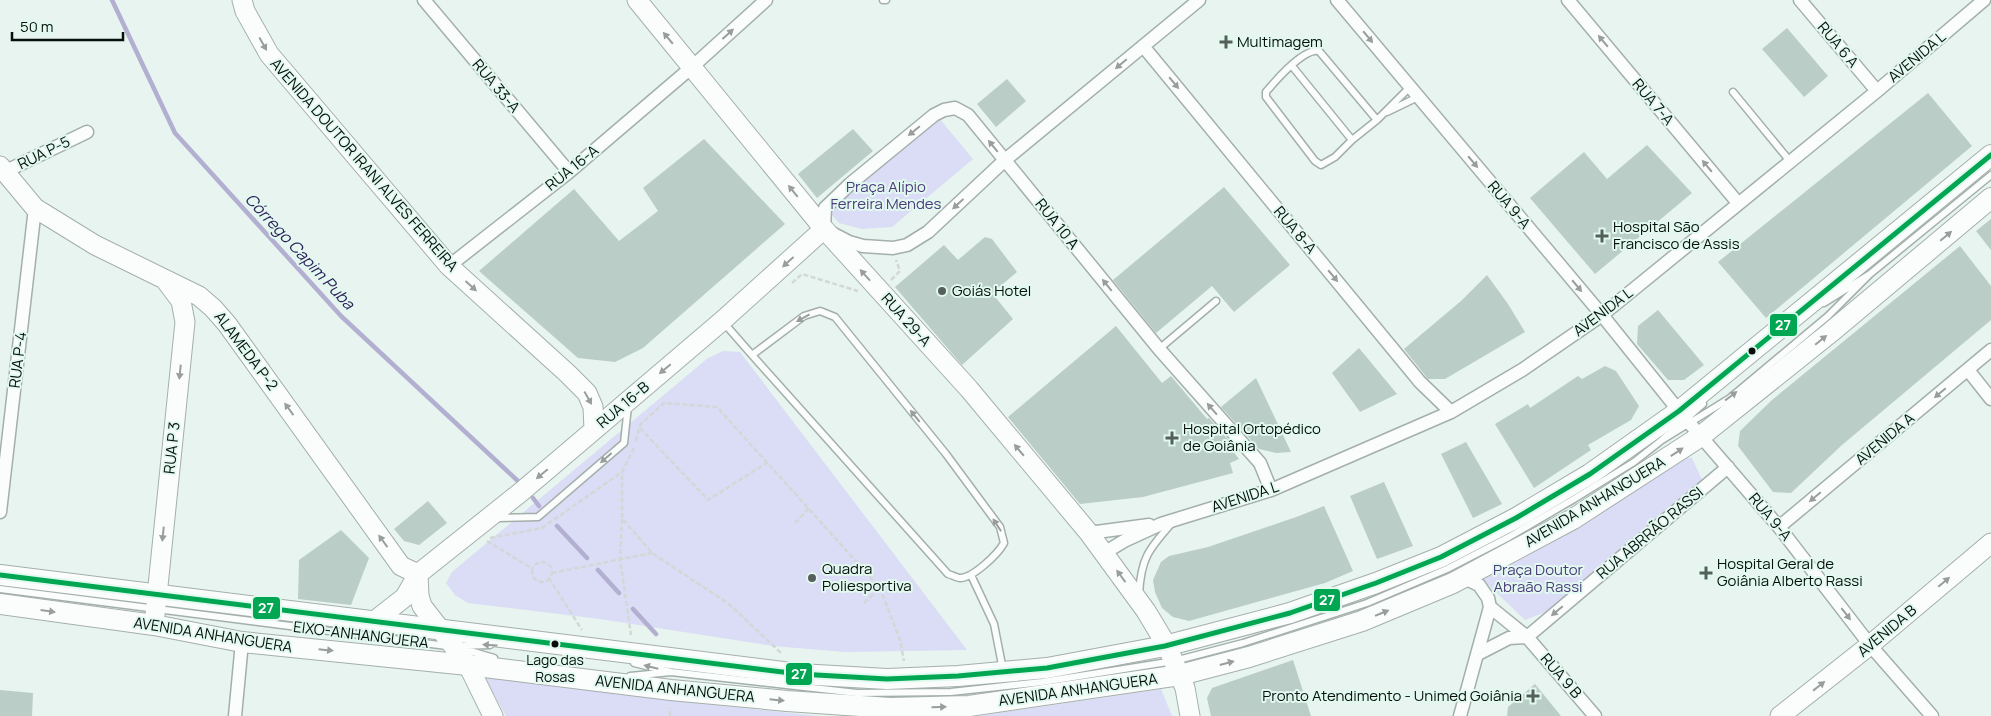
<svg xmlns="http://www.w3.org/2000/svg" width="1991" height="716" viewBox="0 0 1991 716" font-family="Manrope,sans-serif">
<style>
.green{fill:#dbdcf5}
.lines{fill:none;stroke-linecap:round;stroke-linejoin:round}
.stream{stroke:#b2afd0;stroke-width:4.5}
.building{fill:#bacdc7}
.lane-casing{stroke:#a4afab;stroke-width:9}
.street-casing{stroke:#a4afab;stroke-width:15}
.secondary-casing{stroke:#a4afab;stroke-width:21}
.primary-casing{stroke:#a4afab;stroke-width:22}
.path{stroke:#d3d8d6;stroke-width:2.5;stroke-dasharray:5 2.5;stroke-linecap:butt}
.lane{stroke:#fbfdfd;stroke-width:6}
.street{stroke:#fbfdfd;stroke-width:12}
.secondary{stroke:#fbfdfd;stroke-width:19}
.primary{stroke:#fbfdfd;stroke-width:20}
.bus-1-casing{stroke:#e2f9f0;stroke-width:9}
.bus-1{stroke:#00a651;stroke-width:5}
.oneway{fill:#999e9d}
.poi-dot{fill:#555f5b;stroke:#e2f9f0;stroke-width:2}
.bus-dot{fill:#070f0c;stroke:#e2f9f0;stroke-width:2}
.labels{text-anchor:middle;stroke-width:4;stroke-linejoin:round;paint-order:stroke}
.bus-label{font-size:14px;fill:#070f0c;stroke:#e2f9f0}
.poi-label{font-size:15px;fill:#070f0c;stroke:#e2f9f0;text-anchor:start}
.street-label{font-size:15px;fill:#070f0c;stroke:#e2f9f0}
.park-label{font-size:15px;fill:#4c3c7a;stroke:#e2f9f0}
.water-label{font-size:16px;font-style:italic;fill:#2f1d58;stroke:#e2f9f0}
.line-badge{stroke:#e2f9f0;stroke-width:2}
.badge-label{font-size:14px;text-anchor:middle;font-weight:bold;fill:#fff}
</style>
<rect width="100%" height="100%" fill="#e7f4ef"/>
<path class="green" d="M938 117 973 159 892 227 862 229 839 223 826 208Z
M723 351 740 352 967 650 845 652 773 646 600 619 468 603 455 595 446 583 452 572 708 358Z
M1678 456 1692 458 1704 484 1553 609 1525 620 1479 576Z
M481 671 677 701 819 716H506Z
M1161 689 1172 716H978Z"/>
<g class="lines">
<path class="stream" d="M112 0 175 133 341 316 519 482
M533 498 539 506
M557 526 587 558
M598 570 619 593
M633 609 656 634"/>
</g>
<path class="building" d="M1787 28 1828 76 1804 97 1762 49Z
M1007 79 1026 101 996 127 977 104Z
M1928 93 1972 146 1766 318 1718 262Z
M853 129 873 151 817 198 798 174Z
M704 139 785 224 643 348 615 362 578 358 479 271 574 189 619 241 658 211 643 188Z
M1647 145 1692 193 1595 274 1530 198 1584 152 1607 179Z
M1224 187 1290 265 1234 312 1212 286 1156 333 1113 280Z
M1991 219V250L1976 231Z
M985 237 992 239 1017 272 992 293 1013 319 962 365 895 287 944 245 958 260Z
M1960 246 1991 286V320L1842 445 1791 493 1773 492 1738 446 1740 431 1772 400Z
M1487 275 1508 304 1525 332 1445 379H1428L1404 349 1461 301Z
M1658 310 1704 365 1684 380H1668L1637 344 1638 326Z
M1116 326 1162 383 1171 376 1207 419 1209 418 1231 443 1225 441 1239 459 1230 463 1233 473 1143 497 1080 504 1008 417Z
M1359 348 1397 394 1360 412 1332 373Z
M1605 366 1616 371 1639 406 1631 420 1588 445 1591 450 1534 488 1495 424 1528 404 1530 408 1578 376 1582 379Z
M1256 378 1291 452 1276 453 1259 449 1221 407Z
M1466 442 1502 504 1473 518 1441 454Z
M1384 482 1413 546 1377 559 1350 496Z
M428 501 447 523 419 545 404 541 394 529Z
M1324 506 1353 571 1325 583 1189 621 1173 617 1162 608 1155 592 1153 580 1161 562 1169 556 1208 547 1299 516Z
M341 530 369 558 351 605 298 599 299 560Z
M1293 660 1311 716H1211L1207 698 1212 688Z
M1535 684 1561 716H1507L1508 707Z
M0 690 33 693 32 716H0Z"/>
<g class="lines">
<g class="lane-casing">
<path id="lane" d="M883 0H886
M1292 66 1352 140 1335 157 1321 165 1315 161 1266 97V92C1276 80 1304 48 1319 51L1377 120 1410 87
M1733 92 1789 160
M1387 112 1418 97
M1352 140 1377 120
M1824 303 1870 274
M724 323 752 355 948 574C952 575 957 578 960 578 973 578 998 554 1004 543L1000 527 946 454 835 317 820 311 804 316 752 355
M1159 349 1216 301
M1703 404 1662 440 1730 398 1828 316 1870 274 1991 175
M496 518 538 517 624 443 628 406
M971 575 994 624 1003 670
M0 589 447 646
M1139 594C1141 559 1148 550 1171 524
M457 646 490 645
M463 649 494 658
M671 672 857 693 951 692 1042 682 1174 661 1243 643 1367 603 1447 569 1509 537 1574 499 1634 462 1662 440
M630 676 671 672 634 663"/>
</g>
<g class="street-casing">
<path id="street" d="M424 0 569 172
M1199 0 1005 160 928 232 907 245 893 248 863 246 849 242 824 229 825 208 850 184 934 115 944 110 955 108 968 115 1159 349 1260 463 1271 490
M1337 0 1602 315 1679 411 1779 527 1870 645 1932 716
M1568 0 1738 203
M1800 0 1877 91
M1143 46 1420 382 1451 412
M0 174 87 132
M449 266 569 172 692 67 766 0
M1968 370 1991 399
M0 512 35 208
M1779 527 1991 350
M1089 533 1149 525
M1104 553 1124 541 1161 524 1271 490 1451 412 1522 370 1602 315 1877 91 1984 0
M1464 578 1479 585 1488 598 1490 607 1527 637 1595 716
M1527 637 1728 467
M1478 654 1509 638 1527 637
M235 716 242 642
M1460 716 1490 607"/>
</g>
<g class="secondary-casing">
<path id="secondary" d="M242 0 245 11 269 54 449 266 567 373 587 393 593 407 594 430
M637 0 824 229 969 389 1089 533 1146 611 1167 646 1185 688 1190 716
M0 166 35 208 95 245 199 296 213 308 227 324 401 566 418 574
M418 574 419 596 422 606 468 665 493 716
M373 622 405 597 418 574 521 492 594 430 722 321 824 229
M154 625 185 322 181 301 166 281
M1780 716 1870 645 1991 543"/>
</g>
<g class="primary-casing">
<path id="primary" d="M0 575 799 674 887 679 958 676 1047 668 1165 646 1290 613 1376 583 1441 557 1516 518 1590 474 1679 411 1991 155
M0 604 154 625 242 642 468 665 671 690 787 701 890 708 969 706 1180 675 1249 657 1362 621 1453 583 1573 519 1701 436 1831 332 1991 198"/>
</g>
<path class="path" d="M891 280 900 271 896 260
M792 283 802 274 858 291
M640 428 708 500 768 462
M636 441 640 425 664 403 717 407 880 588 900 640 904 661
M634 448 622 472V518L652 553 729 604 781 653
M622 519 620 559 631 635
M795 523 809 508
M490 538 542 528 622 472
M487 541 533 569
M532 572a10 10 0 1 1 20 0a10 10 0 1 1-20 0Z
M552 573 652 553
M549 578 582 630
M864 603 880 588
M670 716V708"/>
<use href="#lane" class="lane"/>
<use href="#street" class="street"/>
<use href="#secondary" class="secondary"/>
<use href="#primary" class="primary"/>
<g class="bus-1-casing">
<path id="bus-1" d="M0 575 799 674 887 679 958 676 1047 668 1165 646 1290 613 1376 583 1441 557 1516 518 1590 474 1679 411 1991 155"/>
</g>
<use href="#bus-1" class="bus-1"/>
</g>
<defs><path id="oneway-solid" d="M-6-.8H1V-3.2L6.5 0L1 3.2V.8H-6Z" transform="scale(1.25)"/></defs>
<g class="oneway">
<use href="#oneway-solid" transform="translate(728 34) rotate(-42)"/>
<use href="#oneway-solid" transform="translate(1368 37) rotate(50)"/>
<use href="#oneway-solid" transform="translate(668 38) rotate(-130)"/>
<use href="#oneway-solid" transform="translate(1603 41) rotate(-130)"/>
<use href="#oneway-solid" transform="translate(263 44) rotate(61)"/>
<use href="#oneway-solid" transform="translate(1121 64) rotate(140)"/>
<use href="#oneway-solid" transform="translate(1174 83) rotate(50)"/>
<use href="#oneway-solid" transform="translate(914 131) rotate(141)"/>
<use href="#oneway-solid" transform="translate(993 146) rotate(-129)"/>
<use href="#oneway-solid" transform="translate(1473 162) rotate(50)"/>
<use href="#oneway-solid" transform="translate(1707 166) rotate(-130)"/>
<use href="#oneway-solid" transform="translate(793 191) rotate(-129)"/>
<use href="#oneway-solid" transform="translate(958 204) rotate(137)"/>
<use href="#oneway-solid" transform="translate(1946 236) rotate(-40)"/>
<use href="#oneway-solid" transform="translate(788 262) rotate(138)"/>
<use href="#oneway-solid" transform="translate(865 275) rotate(-132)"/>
<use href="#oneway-solid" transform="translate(1333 276) rotate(50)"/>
<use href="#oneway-solid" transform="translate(1107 285) rotate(-129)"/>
<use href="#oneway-solid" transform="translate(471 286) rotate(42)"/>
<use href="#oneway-solid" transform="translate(1577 286) rotate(50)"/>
<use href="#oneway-solid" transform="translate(803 318) rotate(151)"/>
<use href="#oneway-solid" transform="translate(1821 340) rotate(-39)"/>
<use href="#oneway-solid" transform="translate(665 369) rotate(140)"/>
<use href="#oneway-solid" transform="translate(180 372) rotate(96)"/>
<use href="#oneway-solid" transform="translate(1940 393) rotate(140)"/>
<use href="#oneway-solid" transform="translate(1731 396) rotate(-37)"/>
<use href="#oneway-solid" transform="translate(588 398) rotate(61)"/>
<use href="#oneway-solid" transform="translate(289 409) rotate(-126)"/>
<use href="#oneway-solid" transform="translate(1212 409) rotate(-131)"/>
<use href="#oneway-solid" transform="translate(915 416) rotate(-129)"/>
<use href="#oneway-solid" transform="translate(1019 450) rotate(-130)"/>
<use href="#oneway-solid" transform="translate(1677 452) rotate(-33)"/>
<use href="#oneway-solid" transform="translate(606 458) rotate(139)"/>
<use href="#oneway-solid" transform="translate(542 474) rotate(140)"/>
<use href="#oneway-solid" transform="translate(1815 497) rotate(140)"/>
<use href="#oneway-solid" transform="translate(997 525) rotate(-123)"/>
<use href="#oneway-solid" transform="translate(163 534) rotate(96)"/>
<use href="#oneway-solid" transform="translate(383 541) rotate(-126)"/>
<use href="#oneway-solid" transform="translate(1121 576) rotate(-126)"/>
<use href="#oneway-solid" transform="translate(1944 582) rotate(-40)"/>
<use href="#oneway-solid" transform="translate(48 611) rotate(8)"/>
<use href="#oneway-solid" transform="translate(1557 611) rotate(140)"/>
<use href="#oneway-solid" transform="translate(1382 613) rotate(-22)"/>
<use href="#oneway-solid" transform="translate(1846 614) rotate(52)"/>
<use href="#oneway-solid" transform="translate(490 645) rotate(-177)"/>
<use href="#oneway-solid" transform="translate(326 650) rotate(6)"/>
<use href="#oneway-solid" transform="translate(1227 663) rotate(-15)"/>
<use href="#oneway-solid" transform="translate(651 667) rotate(-166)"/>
<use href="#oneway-solid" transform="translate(1819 686) rotate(-38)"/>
<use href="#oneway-solid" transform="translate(777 700) rotate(6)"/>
<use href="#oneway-solid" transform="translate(939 707) rotate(-1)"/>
</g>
<g class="poi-dot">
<path d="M1223.5 34.5h5v5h5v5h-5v5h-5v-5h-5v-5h5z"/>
<path d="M1599.5 228.5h5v5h5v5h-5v5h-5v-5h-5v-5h5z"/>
<circle cx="942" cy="291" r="5"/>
<path d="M1169.5 430.5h5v5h5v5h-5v5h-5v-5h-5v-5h5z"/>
<path d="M1703.5 565.5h5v5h5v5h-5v5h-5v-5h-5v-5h5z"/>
<circle cx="812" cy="578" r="5"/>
<path d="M1530.5 688.5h5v5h5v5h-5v5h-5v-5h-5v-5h5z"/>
</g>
<g class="bus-dot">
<circle cx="1752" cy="351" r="4.5"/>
<circle cx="555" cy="644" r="4.5"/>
</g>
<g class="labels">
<g class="bus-label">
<text x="555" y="665">Lago das<tspan x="555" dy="17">Rosas</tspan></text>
</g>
<g class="poi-label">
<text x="1237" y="47">Multimagem</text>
<text x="1613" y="232">Hospital São<tspan x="1613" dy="17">Francisco de Assis</tspan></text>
<text x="952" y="296">Goiás Hotel</text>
<text x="1183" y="434">Hospital Ortopédico<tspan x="1183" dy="17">de Goiânia</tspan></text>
<text x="1717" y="569">Hospital Geral de<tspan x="1717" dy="17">Goiânia Alberto Rassi</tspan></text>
<text x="822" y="574">Quadra<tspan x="822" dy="17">Poliesportiva</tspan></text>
<text x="1522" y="701" text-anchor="end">Pronto Atendimento - Unimed Goiânia</text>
</g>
<g class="street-label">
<text transform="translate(1838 45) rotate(50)" y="5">RUA 6 A</text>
<text transform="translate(1917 57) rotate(-40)" y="5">AVENIDA L</text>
<text transform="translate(496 86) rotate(50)" y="5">RUA 33-A</text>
<text transform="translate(1653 102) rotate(50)" y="5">RUA 7-A</text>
<text transform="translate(44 153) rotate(-26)" y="5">RUA P-5</text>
<text transform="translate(364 165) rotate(49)" y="5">AVENIDA DOUTOR IRANI ALVES FERREIRA</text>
<text transform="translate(572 168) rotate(-39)" y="5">RUA 16-A</text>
<text transform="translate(1509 205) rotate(50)" y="5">RUA 9-A</text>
<text transform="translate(1057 224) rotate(51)" y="5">RUA 10 A</text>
<text transform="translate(1295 230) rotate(50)" y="5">RUA 8-A</text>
<text transform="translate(1603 312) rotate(-37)" y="5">AVENIDA L</text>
<text transform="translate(906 320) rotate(48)" y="5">RUA 29-A</text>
<text transform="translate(246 351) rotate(53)" y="5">ALAMEDA P-2</text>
<text transform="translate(18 360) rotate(-83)" y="5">RUA P-4</text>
<text transform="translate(623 405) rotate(-40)" y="5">RUA 16-B</text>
<text transform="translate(1885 439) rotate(-40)" y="5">AVENIDA A</text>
<text transform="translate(172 448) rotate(-84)" y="5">RUA P 3</text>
<text transform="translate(1245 497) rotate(-18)" y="5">AVENIDA L</text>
<text transform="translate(1595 502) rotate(-31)" y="5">AVENIDA ANHANGUERA</text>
<text transform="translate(1770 517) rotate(50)" y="5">RUA 9-A</text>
<text transform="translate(1650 533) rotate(-40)" y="5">RUA ABRRÃO RASSI</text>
<text transform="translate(1887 631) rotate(-40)" y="5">AVENIDA B</text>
<text transform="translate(213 635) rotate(9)" y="5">AVENIDA ANHANGUERA</text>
<text transform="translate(361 635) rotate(7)" y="5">EIXO-ANHANGUERA</text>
<text transform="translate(1561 676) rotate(49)" y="5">RUA 9 B</text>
<text transform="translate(675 689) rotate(6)" y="5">AVENIDA ANHANGUERA</text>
<text transform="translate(1078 690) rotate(-8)" y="5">AVENIDA ANHANGUERA</text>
</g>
<g class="park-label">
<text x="886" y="192">Praça Alípio<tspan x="886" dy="17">Ferreira Mendes</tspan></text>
<text x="1538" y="575">Praça Doutor<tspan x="1538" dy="17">Abraão Rassi</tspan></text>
</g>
<g class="water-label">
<text transform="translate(300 251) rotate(47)" y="6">Córrego Capim Puba</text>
</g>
</g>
<g class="line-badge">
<rect x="1769" y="313" width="29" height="24" rx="5" fill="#00a651"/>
<rect x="1313" y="588" width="28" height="24" rx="5" fill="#00a651"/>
<rect x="252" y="596" width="29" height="24" rx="5" fill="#00a651"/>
<rect x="785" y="662" width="28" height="24" rx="5" fill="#00a651"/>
</g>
<g class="badge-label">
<text x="1783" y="330">27</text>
<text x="1327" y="605">27</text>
<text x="266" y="613">27</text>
<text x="799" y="679">27</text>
</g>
<path d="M12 32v8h111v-8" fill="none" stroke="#070f0c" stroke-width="2.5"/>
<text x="20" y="32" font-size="15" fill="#070f0c" stroke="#e2f9f0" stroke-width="4" paint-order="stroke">50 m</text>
</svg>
